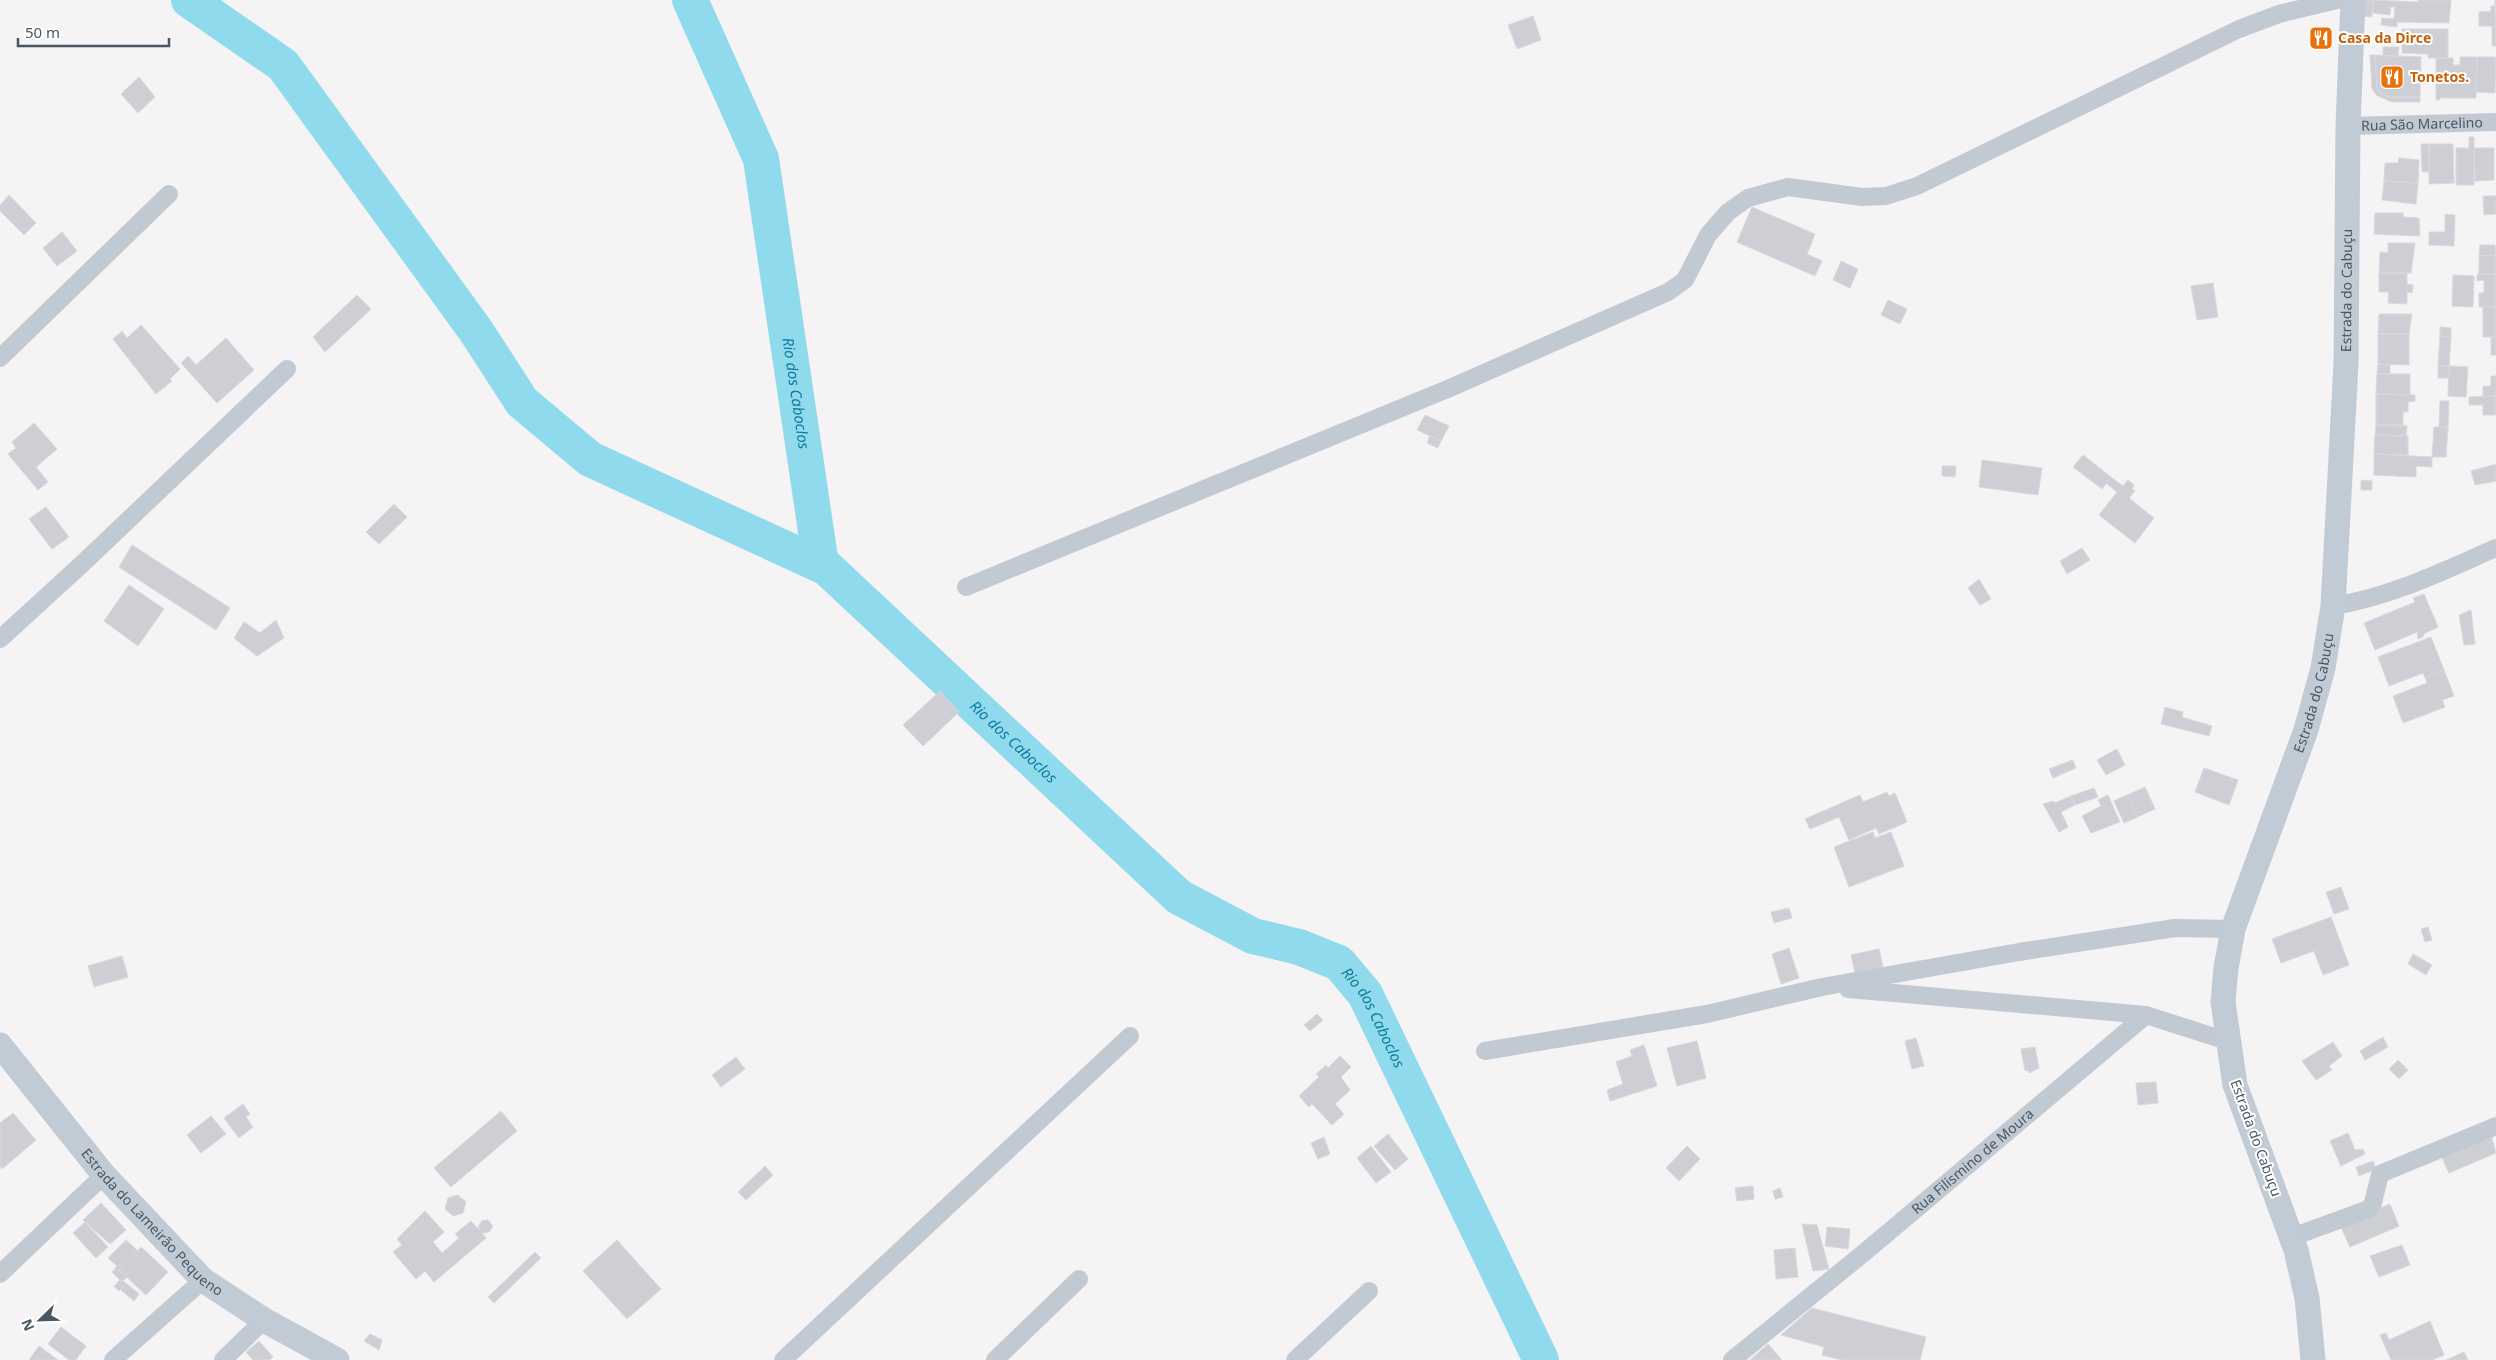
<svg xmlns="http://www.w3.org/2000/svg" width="2496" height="1360" viewBox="0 0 2496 1360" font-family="'Noto Sans',sans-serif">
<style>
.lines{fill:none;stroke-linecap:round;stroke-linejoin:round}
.river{stroke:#90daee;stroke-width:36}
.building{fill:#cdcfd5;stroke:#d7d9de}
.street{stroke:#c1cad2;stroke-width:18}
.secondary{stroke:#c1cbd6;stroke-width:25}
.labels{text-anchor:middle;stroke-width:4;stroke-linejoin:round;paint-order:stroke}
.food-label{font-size:14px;font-weight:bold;fill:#c56008;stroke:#fff;text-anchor:start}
.street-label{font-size:14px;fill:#4a5661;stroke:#fff}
.water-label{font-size:15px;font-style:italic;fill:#0c7c9b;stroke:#fff}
</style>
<rect width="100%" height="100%" fill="#f5f3f3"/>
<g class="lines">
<g class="river">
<path id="s1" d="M189 0 283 65 476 331 522 402 590 459 827 568 1179 897 1253 936 1299 947 1339 963 1365 994 1541 1360"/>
<path id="s2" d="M690 0 761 159 821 565"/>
</g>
</g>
<path class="building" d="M2364 0H2373L2372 17 2362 16Z
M2373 0 2418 2V0H2451L2449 23 2397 22V27L2381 25 2382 18 2394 19 2395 7H2391L2390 15 2372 13Z
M2495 0 2496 46H2492V26H2479V12L2491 11V6H2495Z
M1533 16 1541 40 1517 49 1508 25Z
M2402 29H2448V58H2428V54L2402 53Z
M2383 47H2399L2398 56H2383Z
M2370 55H2375L2377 88 2382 94 2389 97H2420V102H2392L2376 95 2372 88Z
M2375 55 2421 57 2420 97H2389L2382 94 2377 88Z
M2460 57H2477L2476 98H2440V100H2436V58H2453V65H2460Z
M2477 57H2496L2495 93 2476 92Z
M139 77 155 97 138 113 121 94Z
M2469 137H2474V185H2456V148H2469Z
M2421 144H2429V172H2422Z
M2429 144H2453L2454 183 2429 184Z
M2474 148H2494V180L2475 181Z
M2399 158 2419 160 2418 183 2384 181 2385 163H2398Z
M2384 181 2418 183 2416 204 2382 200Z
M9 195 36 223 24 235 0 211V205Z
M2483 196H2496V214L2484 215Z
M1752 207 1815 234 1807 254 1822 261 1815 276 1737 242Z
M2375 213H2403V217L2419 218 2420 236 2374 234Z
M2445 214 2455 215 2454 246 2429 245V232H2445Z
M62 232 77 251 57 266 43 248Z
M2388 243H2415L2411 273H2379L2380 252 2388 253Z
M2480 245H2495L2496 255 2479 256Z
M2496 255V274H2479V256Z
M1841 261 1858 269 1850 288 1833 280Z
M2379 273H2407V284L2413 285 2412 293 2407 292V304L2388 303 2389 292H2379Z
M2479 274H2496V307H2479V293H2484V280L2477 281V275Z
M2453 275 2474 276 2473 307 2452 306Z
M2213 283 2218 317 2197 320 2191 286Z
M357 295 371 309 325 352 313 337Z
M1888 300 1907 309 1900 324 1881 315Z
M2483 307H2496V337H2483Z
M2379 314H2412L2409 334H2378Z
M141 325 180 369 170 379 172 381 156 394 113 339 122 331 127 338Z
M2440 327 2451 328V337L2440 336Z
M2378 334H2409V365L2378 364Z
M2440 336 2451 337 2449 366 2438 365Z
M2491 337H2496V355H2491Z
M226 338 254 370 217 403 181 363 188 356 196 365Z
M2378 364 2390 365V374H2377Z
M2438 365 2449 366V378H2438Z
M2449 366 2468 367 2466 397 2448 396Z
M2377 374H2410V395L2376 394Z
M2491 376H2496V396L2483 397V386H2491Z
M2376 394 2415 395V401L2408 402V412H2403V425H2376Z
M2496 396V415H2483V405H2469V397Z
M2440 401H2449L2448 427H2439Z
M1425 415 1449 426 1441 441 1417 430Z
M34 423 57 449 36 467 48 482 38 490 8 454 16 448 12 442Z
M2376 425 2407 426 2406 436 2375 435Z
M2434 427H2448L2446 457H2432Z
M2375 435 2408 436V455L2374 454Z
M1430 436 1441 441 1438 448 1427 443Z
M2374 454 2432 457V467L2416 466V477L2374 475Z
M2083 455 2111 477 2102 489 2073 467Z
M1982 460 2042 468 2038 495 1979 487Z
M2496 464V481L2475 485 2471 471Z
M1942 466H1956L1955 477 1942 476Z
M2111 477 2123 486 2128 480 2134 485 2132 489 2135 491 2129 498 2154 518 2135 543 2099 515 2117 492 2106 483Z
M2361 480 2372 481V490H2361Z
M394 504 407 517 379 544 366 532Z
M46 507 69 537 52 549 29 519Z
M132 545 230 608 216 630 119 567Z
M2082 548 2090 560 2067 574 2060 561Z
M1979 579 1991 599 1980 605 1968 588Z
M129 585 164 609 138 646 104 621Z
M2424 594 2438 627 2423 634 2424 636 2418 639 2417 632 2375 650 2364 623 2415 602 2413 598Z
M2471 610 2475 644 2464 645 2459 615Z
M276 620 284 638 257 656 234 638 244 622 260 633Z
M2431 637 2444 670 2425 677 2423 673 2389 686 2378 657Z
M2444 670 2454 696 2442 700 2445 707 2403 723 2393 696 2427 683 2425 677Z
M940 691 959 712 923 746 903 725Z
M2165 707 2183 712 2182 717 2212 726 2209 736 2161 724Z
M2117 749 2125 765 2106 775 2097 760Z
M2073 760 2076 768 2060 774 2057 766Z
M2073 760 2076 768 2053 778 2049 769Z
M2204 768 2238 780 2229 805 2195 792Z
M2145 787 2155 809 2124 823 2114 801Z
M2094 788 2098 797 2075 805 2071 796Z
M1887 792 1889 796 1895 793 1907 822 1879 834 1876 828 1849 840 1839 817 1810 829 1805 819 1860 795 1863 802Z
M2108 795 2120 822 2091 833 2082 816 2101 806 2098 800Z
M2127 795 2137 817 2124 823 2114 801Z
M2071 796 2075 805 2061 812 2068 827 2059 832 2043 804 2054 801 2055 803Z
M1873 832 1875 838 1891 832 1904 866 1849 887 1834 847Z
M2341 887 2349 909 2334 914 2326 892Z
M1789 908 1792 918 1774 923 1771 912Z
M2331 917 2349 965 2323 975 2314 951 2281 963 2272 939Z
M2428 927 2432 940 2425 942 2421 929Z
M1789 948 1799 978 1781 984 1772 954Z
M1879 949 1883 967 1855 973 1851 955Z
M2413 954 2432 965 2426 975 2408 964Z
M122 956 128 977 94 987 88 966Z
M1317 1014 1323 1020 1310 1031 1304 1025Z
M2383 1037 2388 1047 2365 1060 2360 1051Z
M1916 1038 1924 1066 1912 1069 1905 1041Z
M1697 1041 1706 1078 1677 1086 1667 1048Z
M2333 1042 2342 1056 2329 1066 2332 1070 2316 1080 2302 1061Z
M1644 1045 1657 1086 1610 1101 1607 1090 1623 1084 1616 1062 1632 1056 1630 1050Z
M2035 1047 2039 1068 2029 1073 2028 1070 2025 1071 2021 1049Z
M1340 1056 1351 1067 1341 1077 1350 1090 1335 1104 1344 1114 1332 1125 1312 1104 1309 1107 1299 1096 1319 1077 1316 1074 1326 1065 1328 1068Z
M736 1057 745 1069 721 1087 712 1075Z
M2398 1060 2408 1070 2399 1079 2389 1069Z
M2156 1082 2158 1103 2138 1105 2136 1083Z
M243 1104 250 1114 246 1117 253 1127 239 1138 224 1118Z
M501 1111 517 1131 451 1187 434 1168Z
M13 1113 36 1140 2 1169 0 1166V1123Z
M211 1116 226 1134 201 1153 187 1135Z
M2348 1133 2355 1150 2363 1149 2365 1154 2341 1166 2330 1141Z
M1388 1134 1408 1159 1395 1170 1374 1146Z
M2491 1134 2496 1153 2449 1173 2441 1155Z
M1324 1137 1330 1154 1318 1159 1311 1143Z
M1371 1146 1391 1172 1376 1183 1357 1158Z
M1687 1146 1700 1159 1679 1181 1666 1168Z
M2373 1161 2376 1169 2359 1176 2356 1167Z
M765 1166 773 1175 746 1200 738 1192Z
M1753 1186 1754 1199 1737 1201 1735 1188Z
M1780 1188 1783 1197 1775 1199 1773 1191Z
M458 1195 466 1202 463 1213 453 1216 445 1209 448 1198Z
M101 1203 126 1230 110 1244 83 1220Z
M2390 1204 2399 1226 2350 1247 2340 1225Z
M425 1211 444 1232 433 1242 442 1253 459 1238 455 1234 471 1221 486 1238 434 1282 425 1271 416 1279 393 1252 402 1245 397 1239Z
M488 1220 493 1226 489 1232 482 1233 478 1227 482 1221Z
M85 1222 108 1247 96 1258 73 1233Z
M1802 1224 1817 1225 1829 1269 1813 1271Z
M1827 1227 1850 1229 1848 1249 1825 1246Z
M126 1240 138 1251 141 1247 168 1272 146 1295 127 1277 122 1282 112 1272 117 1266 108 1258Z
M617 1240 661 1289 627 1319 583 1271Z
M2402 1245 2410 1265 2379 1277 2370 1256Z
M141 1247 168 1272 146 1295 119 1270Z
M1795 1248 1798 1277 1776 1279 1774 1250Z
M535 1252 541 1258 494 1303 488 1297Z
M120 1280 126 1283 119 1291 114 1286Z
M126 1283 139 1294 134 1301 120 1289Z
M1812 1308 1926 1337 1920 1360H1842L1822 1355 1824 1347 1781 1335Z
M2430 1321 2444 1355 2432 1360H2391L2380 1335 2386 1333 2389 1340Z
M61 1327 86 1346 76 1360H69L48 1344Z
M370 1334 382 1340 379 1350 364 1341Z
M259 1341 273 1357 269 1360H253L246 1352Z
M1768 1344 1782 1360H1750Z
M39 1346 58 1360H29Z
M2464 1352 2468 1360H2446Z"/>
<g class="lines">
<g class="street">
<path id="s3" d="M2348 126 2496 122"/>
<path d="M0 358 169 194"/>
<path d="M966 587 1450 388 1668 292 1685 280 1708 235 1728 212 1748 198 1788 187 1862 197 1886 196 1917 186 2239 29 2279 14 2337 0"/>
<path d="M2333 606C2391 597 2443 571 2496 548"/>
<path d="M0 639 82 564 287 369"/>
<path d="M1848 989 2146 1015"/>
<path d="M1485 1051 1707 1014 1822 987 2019 952 2175 928 2233 929"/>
<path d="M2292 1237 2369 1209 2373 1203 2380 1174 2496 1126"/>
<path d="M0 1274 104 1175"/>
<path d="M113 1360 203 1280"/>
<path d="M223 1360 264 1320"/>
<path d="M783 1360 1130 1036"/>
<path d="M995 1360 1079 1279"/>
<path d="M1295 1360 1369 1291"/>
<path id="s4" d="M1732 1360 1865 1252 2146 1015 2227 1041"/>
</g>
<g class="secondary">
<path id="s5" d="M0 1045 104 1175 203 1280 264 1320 337 1360"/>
<path id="s6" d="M2313 1360 2307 1298 2296 1250 2235 1085 2223 1002 2226 968 2233 929 2306 730 2323 668 2333 606 2346 364 2348 126 2353 0"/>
</g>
</g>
<defs>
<g id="restaurant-square" transform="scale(1.25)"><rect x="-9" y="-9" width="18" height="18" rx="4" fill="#e8710a" stroke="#fff"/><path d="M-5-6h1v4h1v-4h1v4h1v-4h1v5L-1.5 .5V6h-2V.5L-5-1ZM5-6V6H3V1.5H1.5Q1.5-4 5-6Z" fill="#fff"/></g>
</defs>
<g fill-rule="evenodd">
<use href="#restaurant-square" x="2321" y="38"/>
<use href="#restaurant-square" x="2392" y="77"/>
</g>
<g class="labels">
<g class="food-label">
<text x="2338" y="43">Casa da Dirce</text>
<text x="2410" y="82">Tonetos.</text>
</g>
<g class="street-label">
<text dy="5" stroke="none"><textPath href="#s3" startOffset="74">Rua São Marcelino</textPath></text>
<text dy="5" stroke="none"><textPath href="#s6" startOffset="1100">Estrada do Cabuçu</textPath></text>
<text dy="5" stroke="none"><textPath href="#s6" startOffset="695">Estrada do Cabuçu</textPath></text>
<text transform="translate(2256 1138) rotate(70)" y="5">Estrada do Cabuçu</text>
<text dy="5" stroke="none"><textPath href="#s4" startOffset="312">Rua Filismino de Moura</textPath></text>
<text dy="5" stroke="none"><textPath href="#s5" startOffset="234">Estrada do Lameirão Pequeno</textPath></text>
</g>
<g class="water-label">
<text dy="5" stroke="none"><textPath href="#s2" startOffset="411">Rio dos Caboclos</textPath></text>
<text dy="5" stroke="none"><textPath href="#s1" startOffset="1132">Rio dos Caboclos</textPath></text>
<text dy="5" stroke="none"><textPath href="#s1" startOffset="1598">Rio dos Caboclos</textPath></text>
</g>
</g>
<g transform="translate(40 1320) rotate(247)" stroke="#ffffff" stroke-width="4" paint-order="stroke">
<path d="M0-4L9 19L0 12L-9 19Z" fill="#4a5661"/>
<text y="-8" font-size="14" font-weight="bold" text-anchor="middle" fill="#4a5661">N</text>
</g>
<path d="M18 38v8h151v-8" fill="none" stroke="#4a5661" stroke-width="2.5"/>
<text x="25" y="38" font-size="15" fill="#4a5661" stroke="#ffffff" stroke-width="4" paint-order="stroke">50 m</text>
</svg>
